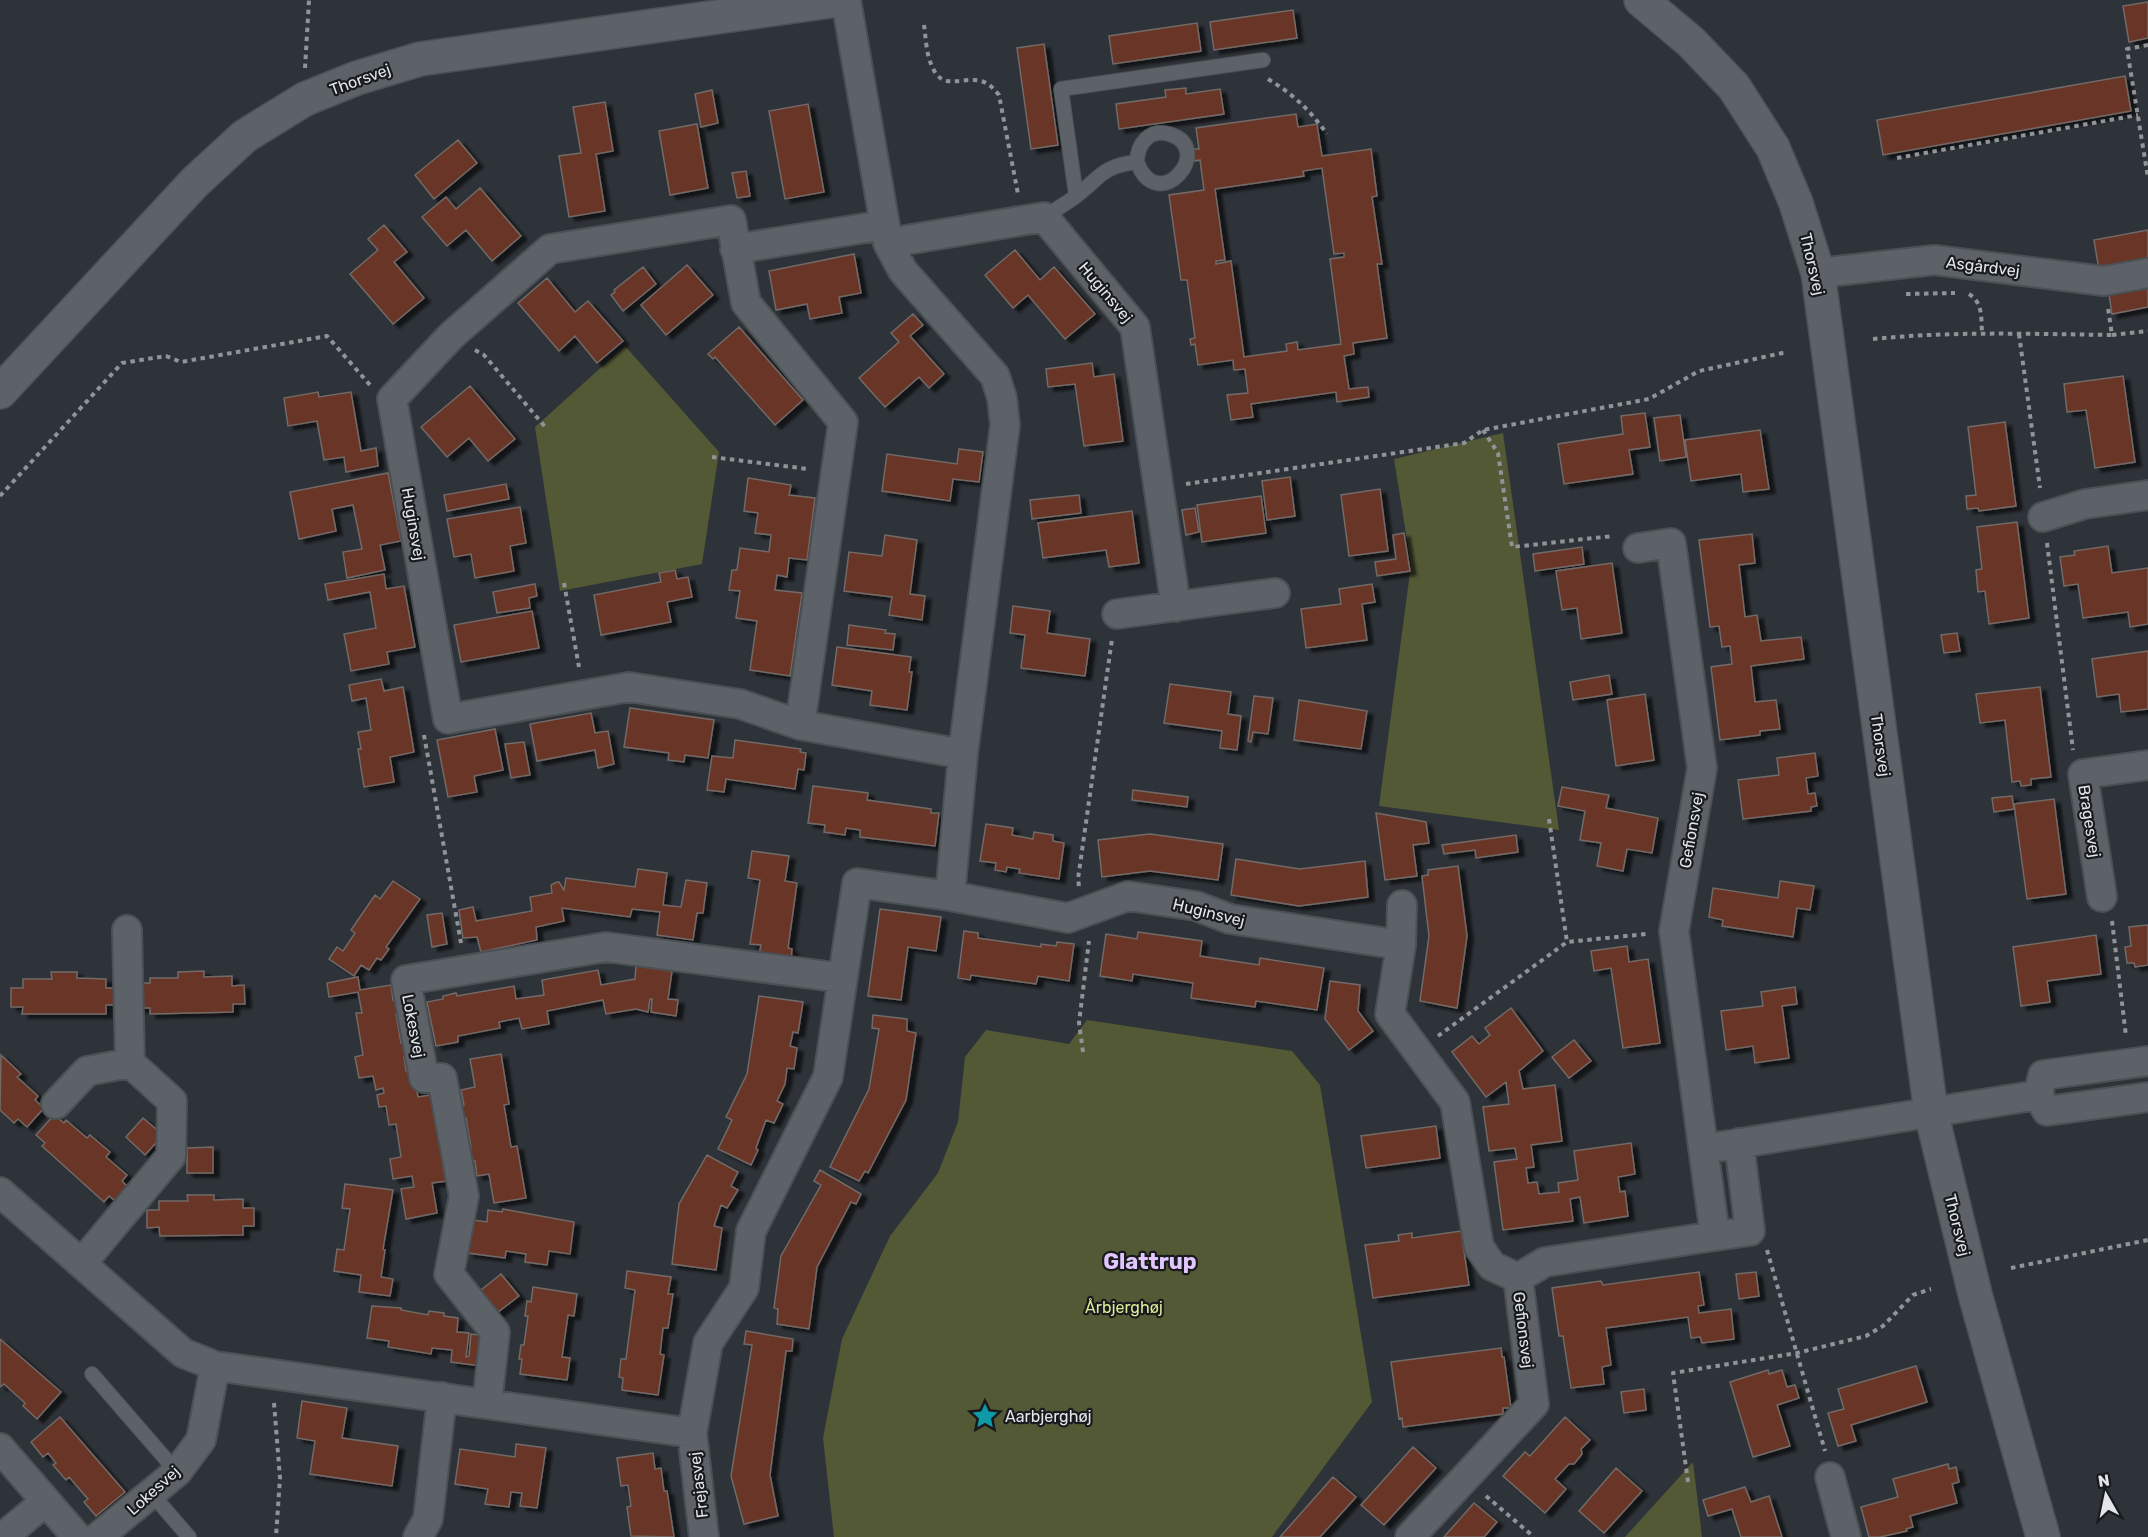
<svg xmlns="http://www.w3.org/2000/svg" width="2148" height="1537" viewBox="0 0 2148 1537" font-family="Rubik,sans-serif">
<style>
.green{fill:#535935}
.building{fill:#683425;stroke:#736a67;stroke-width:1.5;fill-rule:evenodd;filter:url(#shadow)}
.lines{fill:none;stroke-linecap:round;stroke-linejoin:round}
.service-casing{stroke:#4b5054;stroke-width:16}
.minor-casing{stroke:#4b5054;stroke-width:32}
.tertiary-casing{stroke:#4b5054;stroke-width:36}
.path{stroke:#909499;stroke-width:4;stroke-dasharray:4.5 4.5;stroke-linecap:butt}
.service{stroke:#5c6268;stroke-width:14}
.minor{stroke:#5c6268;stroke-width:28}
.tertiary{stroke:#5c6268;stroke-width:33}
.labels{text-anchor:middle;stroke-width:4.5;stroke-linejoin:round;paint-order:stroke}
.street-label{font-size:16px;fill:#e2e5e9;stroke:#181a1d}
.park-label{font-size:16px;fill:#dceb96;stroke:#181a1d}
.poi-label{font-size:16px;fill:#e2e5e9;stroke:#181a1d;text-anchor:start}
.district-label{font-size:22px;font-weight:bold;fill:#e2c7fe;stroke:#181a1d}
</style>
<defs>
<filter id="shadow"><feDropShadow dx="6" dy="4" stdDeviation="1.5" flood-color="#0009"/></filter>
</defs>
<rect width="100%" height="100%" fill="#2e3339"/>
<path class="green" d="M625 346 719 452 702 564 560 591 535 427Z
M1503 433 1559 830 1379 806 1411 565 1394 459Z
M1087 1020 1292 1051 1320 1085 1372 1402 1272 1537H834L823 1438 842 1339 890 1236 938 1173 958 1122 965 1057 986 1030 1069 1044Z
M1693 1462 1702 1537H1625Z"/>
<path class="building" d="M2148 2V38L2129 42 2123 6Z
M1293 10 1297 38 1214 50 1210 22Z
M1197 23 1201 51 1113 64 1109 36Z
M1044 44 1058 145 1031 149 1017 48Z
M2125 76 2131 111 1883 155 1877 120Z
M1186 88V94L1220 89 1224 114 1119 129 1116 104 1166 97 1165 90Z
M712 90 718 123 701 127 695 94Z
M605 102 613 151 596 154 605 211 569 217 559 156 581 153 573 107Z
M808 104 824 192 785 199 769 111Z
M1296 114 1298 127 1317 124 1322 156 1371 149 1377 196 1372 197 1382 264H1377L1387 338 1353 343 1354 354 1344 356 1349 389 1368 387 1369 397 1337 402 1336 392 1251 404 1253 417 1231 420 1227 395 1248 393 1245 369 1234 370 1233 360 1198 365 1195 344 1191 345 1190 339 1195 338 1187 280H1181L1169 195 1204 190 1200 160 1195 161 1193 149H1199L1196 128ZM1322 168 1334 254 1344 253V257L1330 259 1341 344 1298 350 1297 342 1286 344 1287 351 1244 357 1231 261 1216 264V261L1225 260 1215 189 1304 176 1303 171Z
M697 124 708 188 670 195 659 131Z
M458 140 477 163 434 199 415 175Z
M746 171 750 196 737 198 732 173Z
M480 188 521 236 492 261 466 230 447 246 422 217 446 197 456 209Z
M384 225 407 252 394 262 424 298 393 324 350 274 378 250 368 239Z
M2148 230V261L2099 270 2094 240Z
M1015 250 1040 280 1054 267 1095 314 1065 339 1028 295 1013 308 985 275Z
M854 254 861 293 839 297 842 313 810 319 807 304 776 310 769 271Z
M687 265 713 295 666 335 641 305Z
M643 267 656 284 623 311 611 295 615 292 614 290Z
M547 278 575 312 588 301 623 341 597 363 575 336 559 351 518 303Z
M2148 287V307L2112 314 2109 294Z
M913 314 923 325 910 336 944 374 929 388 919 377 885 407 859 378 899 342 891 333Z
M739 327 803 400 775 425 715 357 713 359 708 354Z
M1092 363 1094 377 1114 374 1123 441 1084 446 1075 384 1048 387 1046 369Z
M2123 376 2135 462 2095 468 2086 410 2067 412 2064 384Z
M470 386 515 439 488 461 469 438 447 457 421 427Z
M318 392 319 397 351 392 361 451 376 448 378 466 346 472 344 457 324 460 317 421 288 426 284 398Z
M1645 413 1650 447 1629 450 1633 474 1564 484 1558 444 1623 434 1621 416Z
M1680 415 1686 457 1660 461 1654 418Z
M2005 422 2016 506 1979 511 1978 508 1967 509 1966 496 1976 495 1968 427Z
M1760 430 1769 489 1743 492 1741 474 1691 481 1685 440Z
M959 449 983 452 979 482 953 479 950 501 882 491 887 454 957 464Z
M388 473 401 541 380 545 385 570 347 578 343 552 362 549 353 505 332 509 336 531 299 539 290 492Z
M1290 477 1295 516 1267 520 1262 481Z
M748 478 791 485 789 495 815 498 807 560 789 558 787 577 777 575 775 590 802 593 790 676 750 670 757 621 736 618 740 591 729 590 732 570H737L740 548 769 552 771 535 755 533 758 513 744 511Z
M506 484 509 499 447 511 444 495Z
M1380 489 1388 551 1349 556 1341 495Z
M1079 495 1081 513 1032 519 1030 500Z
M1261 496 1266 533 1202 542 1197 505Z
M520 507 526 543 510 546 514 571 475 578 471 554 454 557 447 519Z
M1195 508 1199 532 1186 535 1182 510Z
M1132 511 1139 563 1109 567 1106 550 1043 558 1038 523Z
M2017 522 2029 618 1989 624 1985 591 1978 592 1976 570 1982 569 1977 527Z
M1404 533 1410 571 1377 576 1375 562 1396 559 1393 535Z
M1752 534 1755 563 1739 565 1745 617 1757 615 1761 641 1801 637 1804 659 1751 666 1755 702 1776 700 1780 729 1760 731V735L1720 740 1711 667 1732 664 1730 646 1722 647 1719 626 1710 627 1699 540Z
M885 535 917 540 910 594 925 596 922 620 889 615 892 597 844 591 849 552 882 556Z
M2108 546 2112 573 2148 568V624L2130 627 2128 612 2083 618 2078 584 2064 586 2060 557 2075 555 2074 551Z
M1582 547 1584 564 1535 571 1533 554Z
M1612 563 1622 633 1581 639 1577 608 1562 610 1556 571Z
M675 570 677 579 688 577 692 597 667 602 671 622 601 635 594 595 661 582 659 573Z
M384 574 386 589 404 586 415 647 387 652 389 664 351 671 344 634 376 628 370 592 328 600 325 584Z
M535 584 537 596 529 598 530 608 497 613 493 592Z
M1372 584 1375 602 1362 604 1367 640 1306 648 1301 609 1341 604 1339 589Z
M1013 606 1050 611 1047 633 1090 639 1085 676 1021 668 1025 635 1010 633Z
M532 611 539 648 461 662 454 625Z
M849 625 886 630 885 633 895 634 893 650 847 645Z
M1957 633 1960 651 1944 653 1941 635Z
M837 647 911 657 909 672H912L907 710 870 705 872 691 832 685Z
M2148 651V709L2121 712 2119 694 2097 697 2092 659Z
M1609 675 1612 694 1573 700 1570 682Z
M381 679 384 691 403 687 414 752 390 757 394 782 364 787 358 749H361L358 732 371 730 366 698 352 701 349 685Z
M1170 684 1231 692 1228 714 1241 716 1237 750 1220 748 1222 731 1164 723Z
M2040 687 2051 777 2031 779V785L2021 786 2020 781 2012 782 2005 720 1980 723 1976 694Z
M1645 694 1654 760 1616 766 1607 700Z
M1254 696 1273 698 1268 734 1253 732 1251 742 1248 741Z
M1299 700 1367 711 1361 749 1294 740Z
M630 708 714 720 708 758 685 755 684 762 668 760 669 753 624 747Z
M591 713 595 733 608 731 614 764 598 768 595 750 537 761 530 724Z
M495 729 503 770 474 776 477 792 448 797 437 740Z
M735 740 801 749 800 752 806 753 804 770 798 769 795 789 726 779 724 792 707 790 712 756 733 758Z
M524 742 530 775 511 778 505 744Z
M1815 753 1818 776 1806 778 1808 794 1815 793 1817 806 1811 807V811L1743 819 1738 780 1779 775 1777 758Z
M813 786 868 793 867 800 931 809V813H939L935 846 860 837V830L846 828 845 835 824 832 825 825 808 823Z
M1562 787 1609 795 1606 808 1658 818 1652 853 1627 849 1623 871 1597 866 1601 843 1580 840 1585 811 1558 806Z
M1133 790 1188 797 1187 807 1132 800Z
M2012 796 2014 809 1994 812 1992 798Z
M2054 799 2066 894 2027 899 2014 804Z
M1376 813 1426 822 1429 843 1413 845 1417 876 1385 880Z
M986 824 1013 828 1012 835 1033 839 1034 832 1053 835V841L1064 843 1059 879 1019 873 1020 869 1007 867 1006 872 995 870 996 863 980 861Z
M1150 834 1223 844 1218 880 1150 871 1102 877 1098 840Z
M1516 835 1518 852 1476 858 1475 850 1444 854 1442 845Z
M752 851 789 856 785 881 797 883 788 948 792 949 791 960 759 955 761 945 750 944 760 880 748 878Z
M1236 859 1300 869 1365 861 1368 897 1299 906 1231 895Z
M1458 866 1467 936 1457 1008 1420 1001 1429 936 1422 876 1428 875V870Z
M638 869 667 873 663 905 681 907 686 880 707 883 703 913H697L693 940 657 935 660 912 632 909 630 917 562 908 564 921 536 927 537 940 481 952 477 937 463 938 459 910 473 907 476 921 532 911 530 897 552 893 551 885 557 882H559L564 890 566 878 635 887Z
M393 881 420 899 386 947 389 949 381 960 377 958 369 970 361 965 354 976 329 959 337 947 343 951 355 933 351 930 375 895 380 899Z
M1780 881 1814 886 1810 910 1797 908 1793 937 1722 926 1723 920 1709 917 1713 888 1778 898Z
M880 909 941 917 936 951 908 947 901 1000 868 996Z
M442 913 447 944 432 947 427 915Z
M2148 925V965L2135 967 2134 963H2127L2125 947 2131 946 2129 927Z
M964 931 978 933V938L1041 947V944L1056 946 1057 942 1074 944 1069 981 1038 976 1036 984 971 975 970 980 958 978Z
M1138 932 1202 941 1200 956 1259 965 1260 958 1324 968 1317 1010 1256 1001 1255 1007 1191 998 1193 983 1133 974 1132 981 1100 976 1106 934 1137 939Z
M2096 935 2101 974 2047 981 2050 1002 2021 1006 2013 947Z
M1627 946 1629 962 1648 959 1660 1043 1623 1048 1611 968 1594 971 1591 951Z
M636 966 672 971 668 999 678 1000 676 1016 651 1012 652 999H650L648 1012 636 1009 606 1014 603 1000 547 1011 549 1024 522 1029 519 1018 499 1022 500 1028 458 1036V1042L436 1046 427 1002 443 999V996L456 993 457 996 514 986 516 999 544 995 542 980 598 970 601 985 635 979Z
M204 971V977L232 976V986L244 985 245 1004H233V1012L150 1014V1008H137V983H150V978H178V972Z
M51 972H77V978L106 979V988H118V1005H106V1014H22L23 1007H11V988H23V979H52Z
M358 977 360 990 391 985 393 1000 398 999 400 1014H396L401 1043 405 1042 408 1056 404 1057 406 1071 413 1070 418 1097 431 1095 439 1124H436L441 1153 444 1152 446 1166 443 1167 446 1181 432 1183 437 1213 406 1219 401 1189 414 1187 412 1176 393 1179 390 1159 401 1157 396 1124 389 1125 386 1106 379 1107 377 1095 384 1093 383 1088 376 1090 373 1076 359 1078 355 1057 363 1055 356 1013H362L358 992 329 997 327 983Z
M1330 981 1360 985 1358 1011 1373 1031 1349 1050 1325 1019Z
M1795 987 1797 1004 1782 1006 1789 1058 1755 1063 1753 1046 1726 1050 1721 1011 1763 1006 1761 992Z
M759 996 803 1002 798 1033 793 1032 790 1046 797 1048 794 1069 787 1068 785 1084 777 1101 783 1104 774 1123 766 1120 756 1148 758 1150 751 1165 718 1149 732 1120 726 1117 747 1074Z
M1511 1008 1543 1051 1519 1071 1523 1089 1555 1085 1562 1141 1531 1145 1534 1167 1526 1168 1528 1183 1537 1182 1539 1194 1559 1192 1558 1183 1578 1180 1574 1151 1631 1143 1635 1174 1618 1177 1620 1192 1625 1191 1628 1216 1584 1223 1580 1197 1570 1199 1573 1221 1503 1230 1494 1162 1517 1159 1515 1148 1489 1151 1483 1107 1509 1104 1506 1082 1486 1097 1452 1052 1472 1036 1479 1044 1490 1035 1485 1028Z
M873 1015 907 1019V1031L916 1033 906 1100 868 1173 865 1171 859 1181 830 1167 869 1089 879 1029 872 1028Z
M1574 1040 1591 1061 1569 1078 1552 1057Z
M501 1054 509 1104 504 1105 511 1147 517 1146 526 1198 494 1203 489 1174 477 1176 475 1161 470 1162 468 1148 471 1147 466 1118 462 1119 460 1106 464 1105 461 1090 475 1087 470 1059Z
M1 1055 21 1074 17 1077 38 1096 35 1100 44 1108 27 1127 18 1119 14 1123 0 1110Z
M54 1115 64 1123 66 1120 87 1138 90 1135 110 1152 106 1157 127 1175 122 1181 131 1190 119 1204 109 1196 104 1202 42 1146 45 1143 36 1135Z
M143 1118 163 1135 145 1155 126 1137Z
M1436 1126 1440 1158 1366 1168 1361 1136Z
M213 1147V1173H187V1148Z
M707 1155 738 1172 731 1186 738 1190 727 1208 721 1205 714 1226 722 1228 716 1270 672 1264 679 1204Z
M820 1170 861 1194 856 1204 851 1202 817 1267 809 1329 777 1324 778 1309 774 1308 781 1256 821 1185 814 1181Z
M345 1184 393 1190 383 1249 385 1250 381 1277 393 1279 390 1296 359 1292 361 1275 334 1271 337 1249 344 1250 350 1209 342 1208Z
M187 1195H214V1200L243 1199V1208H254V1226H243V1235L160 1236 159 1227 147 1228V1210H159V1201H188Z
M503 1209 574 1222 570 1254 549 1251 547 1265 525 1262 526 1254 506 1251 505 1258 468 1253 473 1220 487 1222 488 1210 502 1212Z
M1461 1231 1469 1285 1373 1298 1365 1245 1399 1241 1398 1235 1412 1233V1238Z
M627 1271 671 1277 668 1294H673L668 1328H663L660 1354 664 1355 658 1395 622 1390 623 1378 619 1377 621 1359H626L635 1290 625 1288Z
M1699 1272 1704 1305 1698 1306 1699 1313 1731 1309 1734 1339 1702 1343 1700 1337 1691 1338 1688 1317 1606 1328 1611 1365 1602 1367 1604 1384 1571 1388 1563 1336H1559L1552 1288 1601 1281 1603 1285Z
M1756 1272 1759 1296 1739 1299 1736 1274Z
M501 1274 519 1296 493 1316 476 1294Z
M533 1287 577 1294 574 1316 568 1315 562 1357 570 1358 567 1380 520 1374 522 1359H519L521 1345H524L528 1316H525L527 1301 531 1302Z
M372 1306 401 1308V1310L428 1315 429 1311 444 1313V1316L458 1318 457 1332 469 1333 466 1357 469 1356 471 1334 485 1336 481 1366 451 1362 452 1350 432 1348 431 1354 388 1347 389 1341 367 1338Z
M746 1331 793 1339 792 1351H786L770 1475 778 1516 744 1524 731 1476 752 1345 744 1344Z
M0 1339 61 1392 37 1419 23 1406 25 1403 4 1384 0 1387Z
M1501 1348 1502 1357H1504L1511 1408H1503V1414L1403 1427 1402 1418 1399 1419 1391 1362Z
M1916 1366 1927 1402 1851 1425 1856 1441 1838 1446 1828 1413 1844 1409 1838 1389Z
M1768 1370 1769 1374 1782 1370 1787 1387 1795 1385 1799 1398 1777 1405 1790 1446 1753 1457 1730 1382Z
M1644 1389 1646 1410 1624 1413 1621 1392Z
M302 1401 347 1408 342 1438 398 1446 392 1486 310 1474 315 1441 297 1438Z
M60 1417 125 1492 96 1516 84 1502 88 1499 69 1477 66 1480 53 1465 56 1463 48 1453 43 1457 31 1442Z
M1565 1417 1590 1440 1581 1449 1582 1454 1574 1464H1569L1555 1479 1566 1489 1545 1513 1503 1476 1525 1452 1530 1456Z
M516 1444 546 1448 537 1508 520 1506 522 1493 511 1492 509 1507 485 1504 488 1489 455 1484 460 1449 515 1457Z
M1413 1447 1436 1468 1384 1525 1361 1505Z
M653 1453 655 1469 661 1468 664 1491H667L674 1537 631 1536 627 1507 631 1506 628 1485 621 1486 617 1458Z
M1948 1464 1949 1469 1956 1467 1959 1482 1952 1484 1957 1503 1910 1516 1913 1527 1906 1529 1907 1531 1880 1537H1869L1861 1507 1898 1497 1893 1479Z
M1616 1468 1642 1491 1604 1533 1579 1511Z
M1333 1477 1356 1497 1320 1537H1280Z
M1745 1487 1751 1502 1769 1496 1782 1537H1741L1732 1509 1708 1516 1703 1500Z
M1474 1503 1497 1522 1484 1537H1444Z"/>
<g class="lines">
<g class="service-casing">
<path id="service" d="M1076 195 1061 89 1263 60
M1044 217C1054 210 1066 204 1076 196 1101 177 1102 166 1137 162 1137 145 1149 128 1169 134 1217 148 1158 218 1137 162
M92 1374 177 1472
M151 1493 189 1537"/>
</g>
<g class="minor-casing">
<path id="minor" d="M846 0 888 243 903 271 995 376 1002 398 1005 425 963 754 950 896
M888 243 1044 217 1135 327 1176 607
M735 249 884 225
M1818 273 1934 260 2104 281 2148 273
M2043 517 2085 504 2148 495
M1117 614 1275 593
M800 725 740 704 629 687 448 719 392 399 451 336 550 249 731 220 746 303 843 422 800 725 963 754
M2102 897 2083 774 2148 765
M1402 905 1401 945 1390 1014 1455 1102 1479 1247 1492 1266 1518 1278
M127 930 130 1063
M2038 1095 2043 1075 2148 1061
M56 1104 87 1071 130 1063 172 1101 171 1156 82 1263
M1704 1149 2038 1095 2047 1111 2148 1097
M0 1192 183 1353 215 1366 692 1433 708 1343 744 1288 751 1231 828 1077 857 883 950 896 1068 918 1128 896 1196 906 1230 919 1401 945
M1715 1236 1750 1231 1739 1143
M487 1404 495 1332 449 1274 464 1196 442 1078H424L406 980 606 947 842 978
M692 1433 704 1537
M0 1448 77 1537
M1830 1477 1846 1537
M3 1537 46 1501
M98 1537 177 1472 201 1440 215 1366
M418 1537 428 1519 442 1397
M1410 1537 1534 1404 1518 1278 1545 1262 1715 1236 1674 931 1702 768 1671 543 1638 548"/>
</g>
<g class="tertiary-casing">
<path id="tertiary" d="M1641 0 1691 42 1734 87 1773 148 1796 203 1818 273 1931 1112 1975 1294 2043 1537
M0 392 195 182 245 136 305 99 357 78 420 59 837 0"/>
</g>
<path class="path" d="M924 25C926 38 926 54 932 66 942 92 961 76 981 81 989 83 994 89 999 95L1018 194
M2148 45 2127 49 2148 178
M305 68 309 0
M1268 79C1294 95 1309 109 1327 134
M1897 158 2138 115
M1906 294 1955 293
M1969 294C1983 303 1981 317 1982 333
M2019 334 2040 488
M2112 335 2148 331
M1873 339C1953 331 2032 334 2112 335L2108 308
M475 350 484 355 547 429
M1483 430 1498 453 1512 547 1613 536
M712 457 808 469
M1186 484 1464 443 1483 430 1649 399 1699 371 1787 352
M0 496 122 363 166 356 181 362 327 336 370 385
M2047 543 2073 750
M564 583 579 667
M424 735 461 943
M1549 819 1567 942
M1079 886 1078 879 1112 639
M2112 921 2126 1036
M1438 1036 1567 942 1646 934
M1083 1052 1079 1023 1089 941
M1767 1250 1825 1451
M2011 1268 2148 1240
M274 1403 280 1478 276 1537
M1688 1482 1673 1373 1797 1353 1866 1336 1883 1326 1913 1295 1931 1289
M1486 1496 1534 1537"/>
<use href="#service" class="service"/>
<use href="#minor" class="minor"/>
<use href="#tertiary" class="tertiary"/>
</g>
<defs>
<g id="sight-bare" transform="scale(2.07)"><path d="M0-6L1.8-2.2L6-1.7L2.9 1.2L3.7 5.4L0 3.3L-3.7 5.4L-2.9 1.2L-6-1.7L-1.8-2.2Z" fill="#0f9aa8" stroke="#181a1d" stroke-width="2.5" paint-order="stroke"/></g>
</defs>
<g fill-rule="evenodd">
<use href="#sight-bare" x="985" y="1416"/>
</g>
<g class="labels">
<g class="street-label">
<text transform="translate(360 79) rotate(-20)" y="6">Thorsvej</text>
<text transform="translate(1813 264) rotate(77)" y="6">Thorsvej</text>
<text transform="translate(1983 266) rotate(7)" y="6">Asgårdvej</text>
<text transform="translate(1106 292) rotate(50)" y="6">Huginsvej</text>
<text transform="translate(414 524) rotate(80)" y="6">Huginsvej</text>
<text transform="translate(1881 745) rotate(82)" y="6">Thorsvej</text>
<text transform="translate(2090 821) rotate(81)" y="6">Bragesvej</text>
<text transform="translate(1691 830) rotate(-80)" y="6">Gefionsvej</text>
<text transform="translate(1209 912) rotate(14)" y="6">Huginsvej</text>
<text transform="translate(414 1026) rotate(79)" y="6">Lokesvej</text>
<text transform="translate(1958 1225) rotate(76)" y="6">Thorsvej</text>
<text transform="translate(1524 1330) rotate(83)" y="6">Gefionsvej</text>
<text transform="translate(698 1485) rotate(-97)" y="6">Frejasvej</text>
<text transform="translate(153 1490) rotate(-42)" y="6">Lokesvej</text>
</g>
<g class="park-label">
<text x="1124" y="1313">Årbjerghøj</text>
</g>
<g class="poi-label">
<text x="1005" y="1422">Aarbjerghøj</text>
</g>
<g class="district-label">
<text x="1150" y="1269">Glattrup</text>
</g>
</g>
<g transform="translate(2106 1495) rotate(351)" stroke="#181a1d" stroke-width="4.5" paint-order="stroke">
<path d="M0-4.5L10 22L0 15L-10 22Z" fill="#e2e5e9"/>
<text y="-9" font-size="16" font-weight="bold" text-anchor="middle" fill="#e2e5e9">N</text>
</g>
</svg>
